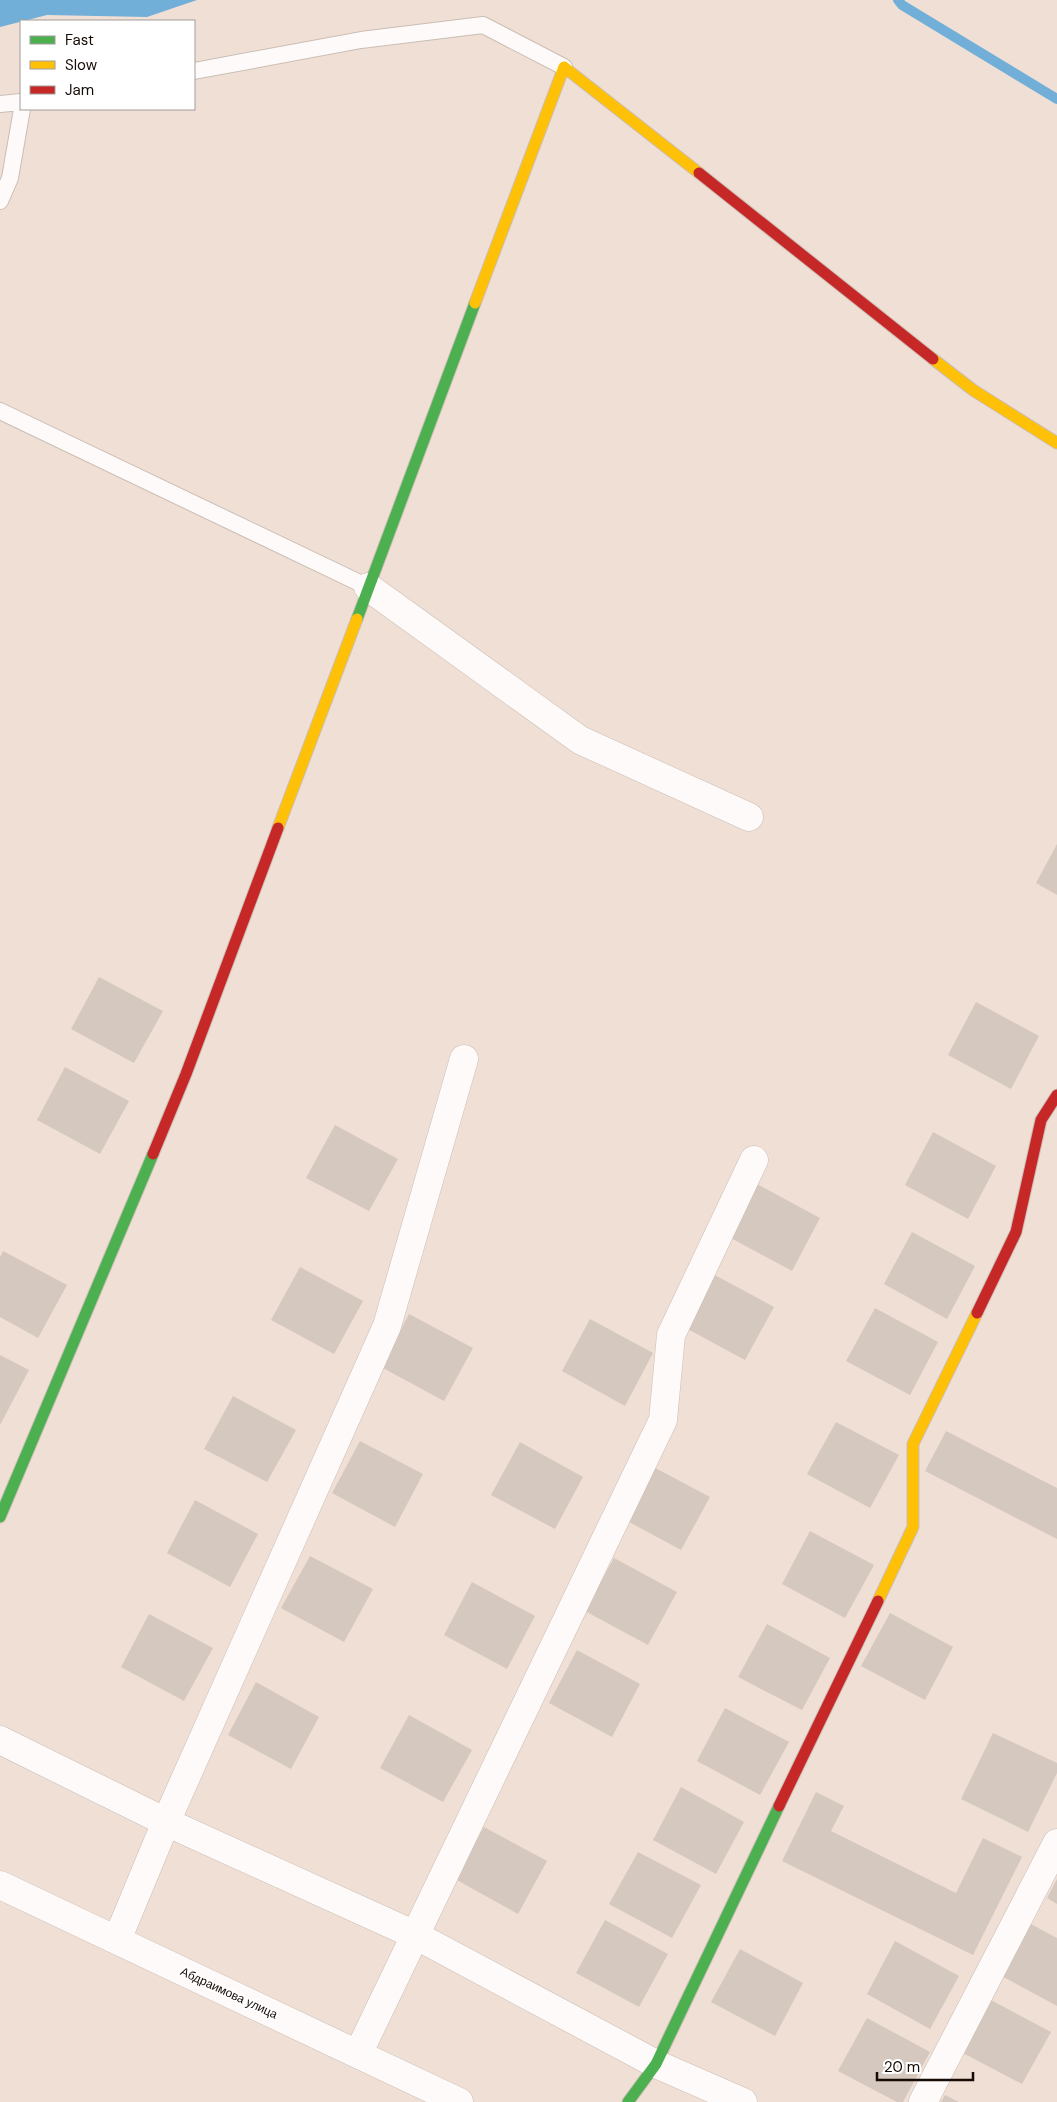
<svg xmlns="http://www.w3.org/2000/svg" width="1057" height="2102" viewBox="0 0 1057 2102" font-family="'DM Sans',sans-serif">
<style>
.water{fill:#71afd8}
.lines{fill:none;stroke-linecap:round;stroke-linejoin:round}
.stream{stroke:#71afd8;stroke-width:10}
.building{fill:#d5c8be}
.lane-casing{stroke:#cbbeb5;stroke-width:18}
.street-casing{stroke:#cbbeb5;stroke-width:29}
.fast-casing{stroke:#cbbeb5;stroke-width:13}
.slow-casing{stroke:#cbbeb5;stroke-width:13}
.jam-casing{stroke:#cbbeb5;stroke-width:13}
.lane{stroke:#fdfaf9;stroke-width:16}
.street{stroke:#fdfaf9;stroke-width:28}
.fast{stroke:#4caf50;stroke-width:11}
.slow{stroke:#ffc107;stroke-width:11}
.jam{stroke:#c62828;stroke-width:11}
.labels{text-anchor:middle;stroke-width:4;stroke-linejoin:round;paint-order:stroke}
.street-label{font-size:12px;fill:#160b05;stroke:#fff}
</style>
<rect width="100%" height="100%" fill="#f0dfd4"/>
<path class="water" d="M0 0H197L147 17 47 15 0 27Z"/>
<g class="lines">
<path class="stream" d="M898 0 902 5 1057 99"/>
</g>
<path class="building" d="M1057 844V895L1036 883Z
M99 977 163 1011 134 1063 71 1029Z
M976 1002 1039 1036 1011 1089 948 1055Z
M65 1067 129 1101 100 1154 37 1120Z
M335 1125 398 1159 369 1211 306 1178Z
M933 1132 996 1166 968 1219 905 1185Z
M757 1184 820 1218 792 1271 729 1237Z
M912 1232 975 1266 947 1319 884 1284Z
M3 1251 67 1285 38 1338 0 1317V1257Z
M300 1267 363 1301 334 1354 271 1320Z
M711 1273 774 1307 745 1360 682 1326Z
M875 1308 938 1342 910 1395 846 1361Z
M409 1314 473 1348 444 1401 381 1367Z
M590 1319 653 1353 625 1406 562 1371Z
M0 1355 29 1370 0 1425Z
M233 1396 296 1430 267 1482 204 1449Z
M836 1422 899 1455 870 1508 807 1474Z
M946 1431 1057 1488V1539L925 1471Z
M360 1441 423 1474 395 1527 332 1493Z
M520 1442 583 1477 555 1529 491 1495Z
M646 1463 710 1497 681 1550 618 1516Z
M195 1500 258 1534 230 1587 167 1553Z
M810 1531 874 1565 845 1618 782 1584Z
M310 1556 373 1589 344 1642 281 1608Z
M614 1558 677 1592 648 1645 585 1611Z
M472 1582 535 1616 507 1669 444 1635Z
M890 1613 953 1647 925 1700 861 1666Z
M149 1614 213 1648 184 1701 121 1667Z
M767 1624 830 1658 802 1710 738 1677Z
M577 1650 640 1684 612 1737 549 1703Z
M256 1682 319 1717 291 1769 228 1735Z
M725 1708 789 1742 760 1795 697 1761Z
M409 1715 472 1750 443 1802 380 1768Z
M993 1733 1057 1763V1773L1028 1832 961 1799Z
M681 1787 744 1822 716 1874 653 1840Z
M816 1792 844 1806 831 1831 956 1893 983 1838 1022 1857 973 1955 782 1861Z
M484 1827 547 1861 518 1914 455 1879Z
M638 1852 701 1885 672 1938 609 1904Z
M1057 1879V1904L1047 1898Z
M605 1920 668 1954 639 2007 576 1973Z
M1027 1922 1057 1938V2006L998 1974Z
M895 1941 959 1976 930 2029 867 1994Z
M740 1949 803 1983 775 2036 711 2002Z
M987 1998 1051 2032 1022 2084 959 2051Z
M867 2018 930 2052 903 2102H897L838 2071Z
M945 2095 959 2102H941Z"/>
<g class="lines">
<g class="lane-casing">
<path id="lane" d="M194 71 361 40 483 25 564 67
M0 104 21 102
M0 201 10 178 22 109
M0 411 368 587"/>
</g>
<g class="street-casing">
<path id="street" d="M368 587 580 740 749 817
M0 1740 166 1822 415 1935 656 2064 743 2102
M0 1885 459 2102
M117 1940 166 1822 387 1326 464 1059
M358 2054 663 1420 671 1335 754 1160
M923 2102 1057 1843"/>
</g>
<g class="fast-casing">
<path id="fast" d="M357 619 475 303
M0 1517 153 1154
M628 2102 656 2064 779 1806"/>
</g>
<g class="slow-casing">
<path id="slow" d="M475 303 564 67 699 173
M933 359 973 390 1057 443
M278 828 357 619
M878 1601 913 1527V1444L977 1313"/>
</g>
<g class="jam-casing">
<path id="jam" d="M699 173 933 359
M153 1154 186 1074 278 828
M977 1313 1016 1232 1041 1120 1057 1095
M779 1806 878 1601"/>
</g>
<use href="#lane" class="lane"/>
<use href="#street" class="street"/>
<use href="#fast" class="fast"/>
<use href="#slow" class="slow"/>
<use href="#jam" class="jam"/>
</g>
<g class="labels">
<g class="street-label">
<text transform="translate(229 1993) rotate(25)" y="4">Абдраимова улица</text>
</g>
</g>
<rect x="20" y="20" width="175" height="90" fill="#ffffff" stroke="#a29d9b"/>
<rect x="30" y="36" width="25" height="8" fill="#4caf50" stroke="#a29d9b"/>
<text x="65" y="45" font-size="15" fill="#160b05">Fast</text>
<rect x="30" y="61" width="25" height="8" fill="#ffc107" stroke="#a29d9b"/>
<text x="65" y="70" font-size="15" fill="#160b05">Slow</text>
<rect x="30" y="86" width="25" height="8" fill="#c62828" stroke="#a29d9b"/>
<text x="65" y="95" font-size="15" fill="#160b05">Jam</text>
<path d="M877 2072v8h96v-8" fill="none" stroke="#160b05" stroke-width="2.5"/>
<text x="884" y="2072" font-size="15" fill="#160b05" stroke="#ffffff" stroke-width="4" paint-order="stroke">20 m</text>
</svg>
